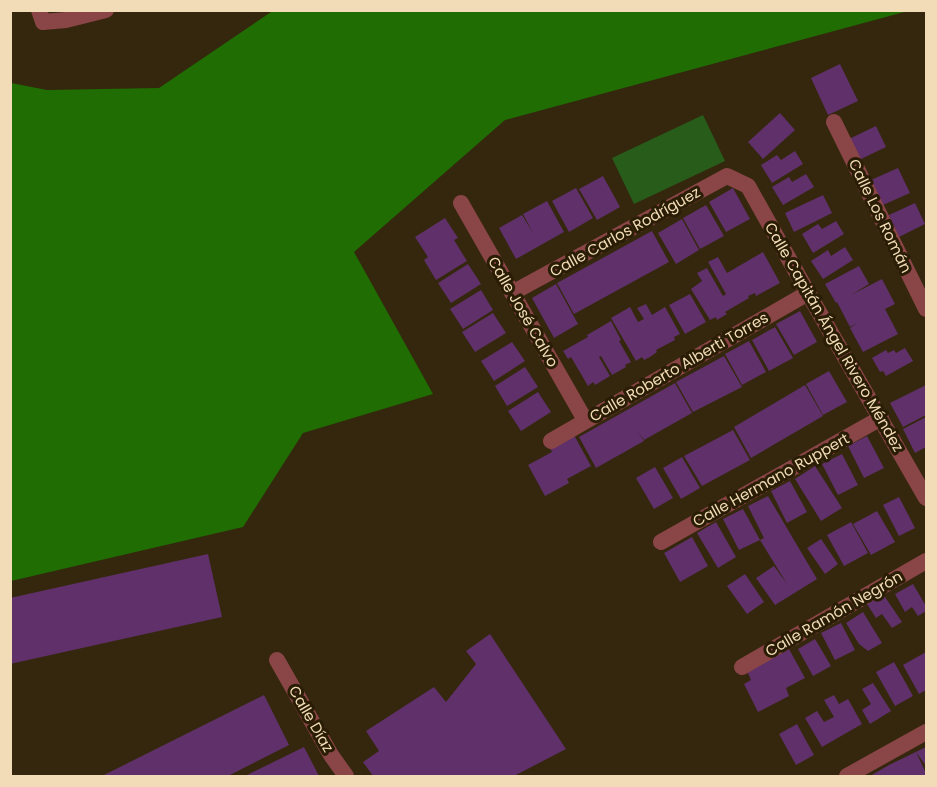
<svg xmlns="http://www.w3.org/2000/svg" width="937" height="787" viewBox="0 0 937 787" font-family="Poppins,sans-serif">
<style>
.green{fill:#285c1a}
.forest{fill:#206d03}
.building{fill:#5f3069}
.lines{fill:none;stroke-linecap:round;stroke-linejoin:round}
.minor{stroke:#8a4546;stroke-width:16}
.labels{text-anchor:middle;stroke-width:6;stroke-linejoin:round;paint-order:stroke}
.street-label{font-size:15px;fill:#f2dcb7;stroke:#2a1d05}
</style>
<rect width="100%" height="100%" fill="#34270e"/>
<path class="green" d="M703 115 725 161 634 204 612 158Z"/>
<path class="forest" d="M274 10H908V11L505 120 354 252 433 394 303 433 243 527 11 581V83L47 90 159 88Z"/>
<path class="building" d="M840 64 858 101 828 115 811 78Z
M780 113 795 130 763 159 748 142Z
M876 126 886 147 859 160 849 139Z
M795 151 803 164 772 183 761 165 777 155 781 160Z
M898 168 910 193 883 205 871 180Z
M806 174 814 187 783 205 772 187 789 177 792 182Z
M603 176 620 207 597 220 579 189Z
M576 188 593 218 569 232 552 201Z
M733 188 750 219 726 232 709 202Z
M823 195 832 213 794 232 785 213Z
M547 201 564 232 516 259 499 228 522 215 533 233 523 214Z
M915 203 925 224 899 237 889 215Z
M706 205 724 236 700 249 683 218Z
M445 218 458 238 454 240 467 261 436 280 424 260 428 257 415 237Z
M682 219 699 250 676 264 658 233Z
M836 221 844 234 813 253 802 234 818 224 822 229Z
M652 231 669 262 574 314 557 283Z
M845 247 853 260 823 279 811 261 828 250 831 256Z
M763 252 780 283 756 296 755 293 748 296 749 298 725 312 727 314 717 320 716 317 710 320 691 289 702 281 697 273 707 268 723 296 726 294 708 262 718 257 727 273Z
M468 264 481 284 451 303 438 283Z
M859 266 869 284 851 295 882 279 895 304 885 309 898 334 863 352 850 328 857 323 850 327 837 302 836 303 825 284Z
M556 284 578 324 554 338 532 298Z
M481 290 493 310 463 329 450 309Z
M690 294 706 322 685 334 669 305Z
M646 304 652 315 665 307 680 334 674 337 675 340 656 350 657 352 650 357 644 360 642 357 636 361 611 318 630 307 638 322 644 319 637 308Z
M800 311 817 342 794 355 776 324Z
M493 313 506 333 475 352 462 332Z
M611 321 621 340 619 341 631 362 625 365 626 367 612 375 601 356 599 357 610 376 595 385 593 382 588 386 571 357 568 359 563 351 588 337 587 335Z
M775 327 793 358 769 371 752 340Z
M749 341 766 372 742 385 725 354Z
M512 342 525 361 494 381 481 361Z
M905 348 913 361 886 376 883 371 880 372 872 358 886 350 888 353 894 350 896 353Z
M724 356 742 387 693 412 676 382Z
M525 367 538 387 507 406 495 386Z
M829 371 847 402 823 415 806 384Z
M675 383 692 413 644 440 638 432 644 441 596 468 579 437Z
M805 385 823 416 751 458 734 427Z
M926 385V415L903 427 890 403Z
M538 392 551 412 521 431 508 411Z
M926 417V447L915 453 903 429Z
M733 430 750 460 702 486 684 456Z
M574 435 591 466 567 479 569 483 545 496 528 465 552 452 550 448Z
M867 436 884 468 864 478 848 446Z
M842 454 858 485 838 495 822 464Z
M682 457 700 488 681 499 663 468Z
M815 466 842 508 821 521 795 479Z
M655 467 673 498 654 509 636 478Z
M790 481 807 512 787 523 771 491Z
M768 496 817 579 775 605 756 578 774 566 787 584 760 540 739 550 723 519 743 509 760 540 764 538 748 506Z
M899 497 915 528 899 536 883 505Z
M877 511 895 542 871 555 853 524Z
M716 522 736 557 718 568 697 533Z
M851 522 868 553 844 566 827 535Z
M692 537 708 566 680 582 664 553Z
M821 539 838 564 825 574 807 548Z
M208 554 222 617 10 664V598Z
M745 574 764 602 747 614 727 586Z
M913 584 926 606V611L918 616 912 607 905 612 895 594Z
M883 594 902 622 892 628 882 614 876 618 867 604Z
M863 612 882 643 868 651 859 644 846 623Z
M841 623 855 650 835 660 821 633Z
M490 634 566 749 514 776H373L363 762 379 751 366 731 434 687 446 702 476 664 466 651Z
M815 639 831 666 813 676 798 649Z
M789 649 805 678 786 688 789 696 758 712 744 684 751 680 747 671Z
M926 652V690L919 694 903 665Z
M894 662 913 696 895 706 876 672Z
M873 683 891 711 870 724 862 710 871 704 862 689Z
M264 695 289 745 228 776H102Z
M834 695 839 704 848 699 862 724 822 747 805 718 817 711 824 722 834 717 824 700Z
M797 724 814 755 796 765 779 734Z
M304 747 319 776H245Z
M926 747V766L916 752 926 773V776H870L889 765Z"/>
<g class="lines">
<path class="minor" d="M39 10 43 22 66 20 106 10
M834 122 926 309
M461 203 585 420
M512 293 727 176 748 186 808 293 926 498
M551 441 808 293
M661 542 881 418
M277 660 331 755 346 776
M742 667 926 561
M847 776 926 732"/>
</g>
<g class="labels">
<g class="street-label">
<text transform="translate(880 216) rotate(64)" y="5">Calle Los Román</text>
<text transform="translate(625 232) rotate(-29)" y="5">Calle Carlos Rodríguez</text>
<text transform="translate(523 312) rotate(60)" y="5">Calle José Calvo</text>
<text transform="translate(834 337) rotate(60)" y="5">Calle Capitán Ángel Rivero Méndez</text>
<text transform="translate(679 367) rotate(-30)" y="5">Calle Roberto Alberti Torres</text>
<text transform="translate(771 480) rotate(-29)" y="5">Calle Hermano Ruppert</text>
<text transform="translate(834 614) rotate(-30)" y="5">Calle Ramón Negrón</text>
<text transform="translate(311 719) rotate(60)" y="5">Calle Díaz</text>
</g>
</g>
<rect width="937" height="787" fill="none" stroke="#f2dcb7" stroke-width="24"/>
</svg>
